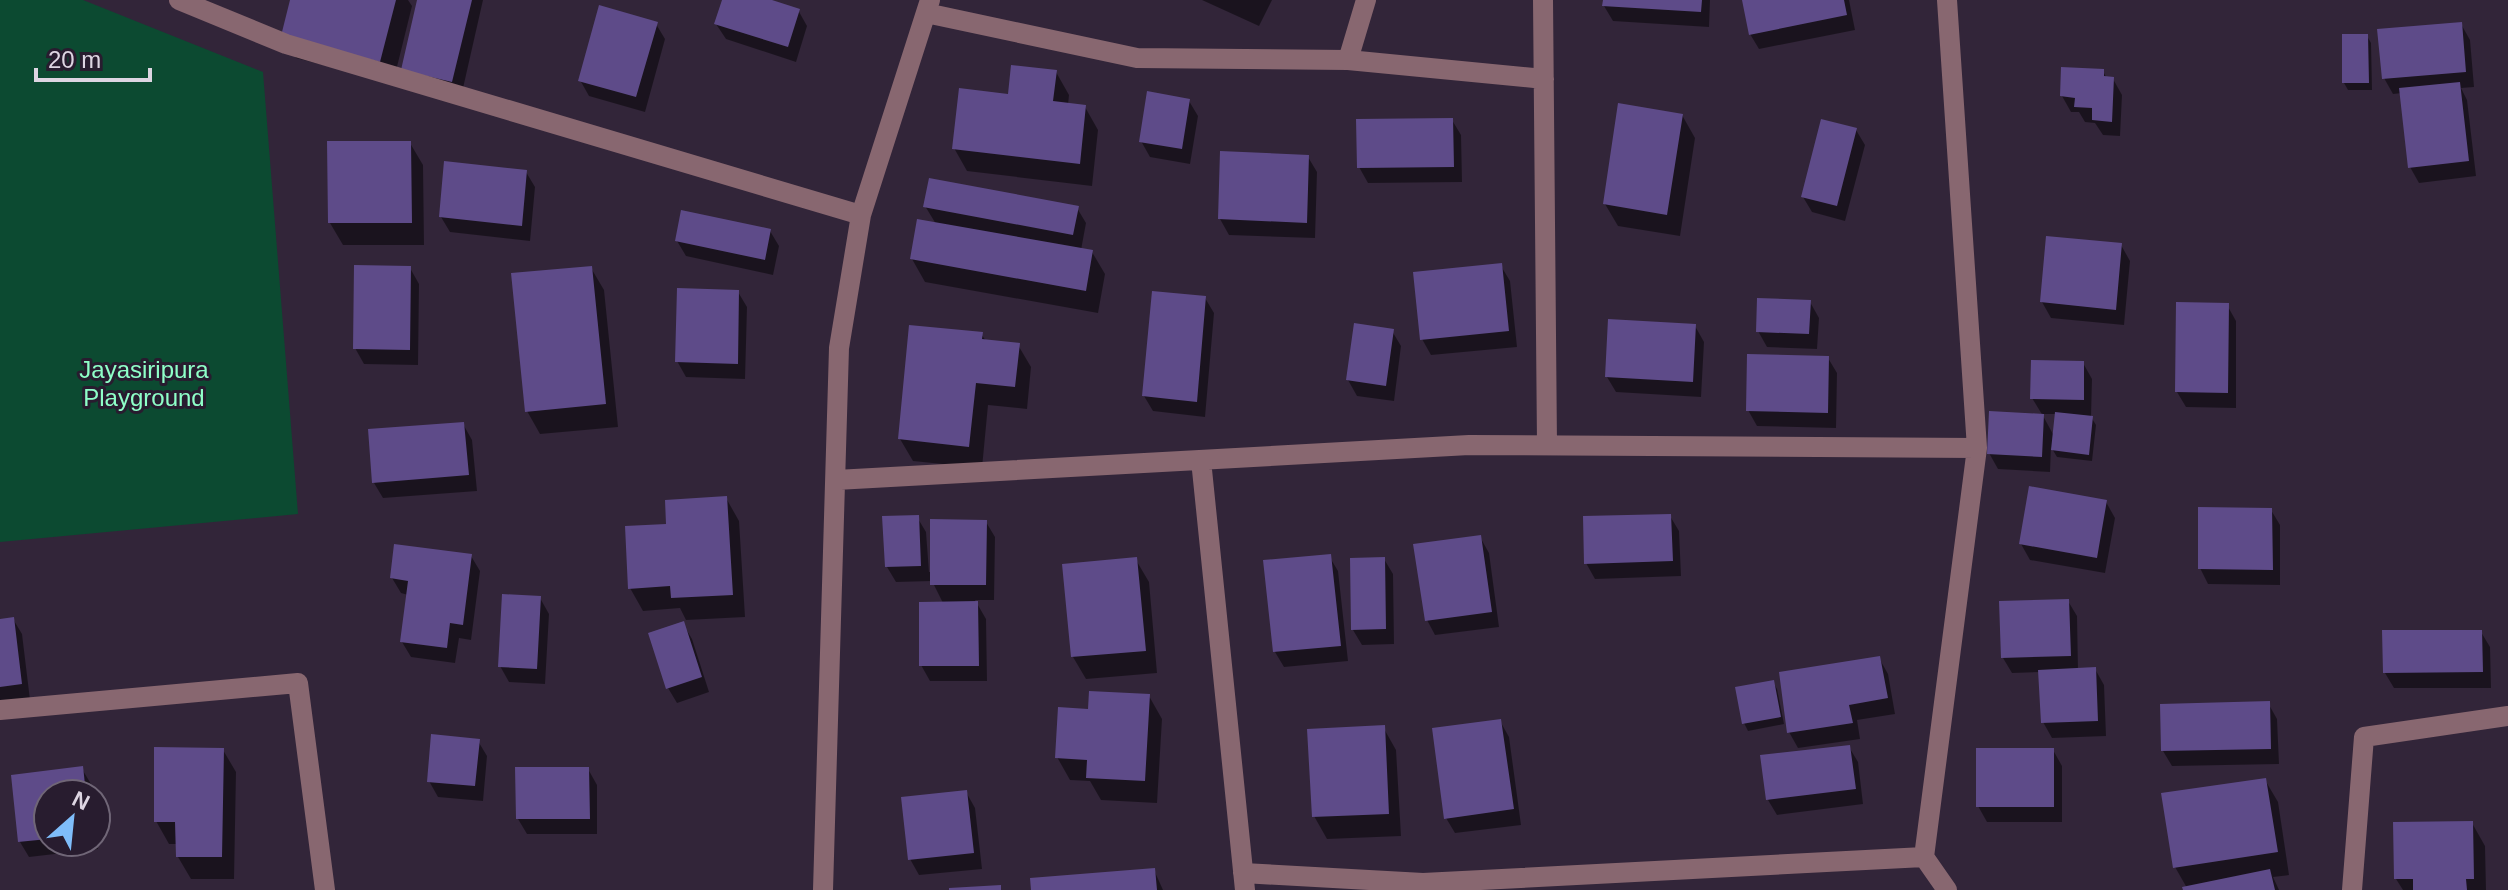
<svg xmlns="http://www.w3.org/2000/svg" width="2508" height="890" viewBox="0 0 2508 890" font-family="Arial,sans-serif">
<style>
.green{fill:#0c4a31}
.shadow{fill:#0007;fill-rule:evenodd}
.building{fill:#5e4b89}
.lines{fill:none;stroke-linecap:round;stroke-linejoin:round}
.minor{stroke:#886770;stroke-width:20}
.labels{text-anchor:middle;stroke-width:6;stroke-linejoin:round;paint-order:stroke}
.park-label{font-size:24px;fill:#8effc8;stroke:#281c2f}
</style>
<rect width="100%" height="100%" fill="#322539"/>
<path class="green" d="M0 0H83L263 72 298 514 0 542Z"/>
<path class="shadow" d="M292 0H408L412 6 393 83 296 58 283 35Z
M419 0H483L461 97 412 85Z
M724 0H766L798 10 807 26 796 62 726 39 716 24Z
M1202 0H1272L1259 26Z
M1605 0H1710L1709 27 1613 21 1604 6Z
M1744 0H1849L1855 30 1759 49 1750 34Z
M656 24 665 39 645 112 589 96 580 80Z
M2461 24 2470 40 2474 87 2461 88 2467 100 2476 176 2419 183 2410 167 2402 93 2393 94 2384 78Z
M2367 36 2371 43 2372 90H2348L2344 83Z
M2103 71 2107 79H2113L2122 95 2120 136 2103 135 2095 123 2085 122 2079 112H2071L2062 96Z
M1056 72 1069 95 1068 105 1085 107 1098 130 1092 186 967 171 954 148 1010 97Z
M1189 101 1198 116 1190 164 1150 157 1141 141Z
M1682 115 1695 138 1680 236 1618 226 1605 204Z
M1452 120 1461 135 1462 182 1368 183 1359 167Z
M1856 130 1865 145 1845 221 1812 212 1803 197Z
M410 143 423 165 424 245H343L330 223Z
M1308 157 1317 172 1315 238 1229 235 1220 219Z
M526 172 535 187 530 241 450 232 441 217Z
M925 206 1077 208 1086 223 1081 250 1092 252 1105 274 1098 313 925 282 912 259 936 224Z
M770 231 779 246 773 275 686 256 677 241Z
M2121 245 2130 261 2124 325 2051 318 2042 302Z
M1501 266 1510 281 1517 347 1431 355 1422 339Z
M410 268 419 284 418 365 364 364 355 348Z
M591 268 604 290 618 427 540 434 527 411Z
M738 292 747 307 745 379 686 377 677 361Z
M1205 298 1214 313 1205 417 1153 411 1144 396Z
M1810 302 1819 318 1817 349 1767 347 1758 331Z
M2227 305 2236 321V408L2186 407 2177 392Z
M1695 326 1704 342 1701 397 1616 392 1607 377Z
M1392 331 1401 346 1394 401 1357 396 1348 380Z
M981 334 986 341 1018 345 1031 367 1027 409 988 405 982 468 913 461 900 439Z
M1828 358 1837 373 1836 428 1757 426 1748 410Z
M2083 363 2092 379 2091 417 2096 425 2092 461 2057 457 2051 447 2050 472 1998 469 1989 453 2043 416 2032 398ZM2042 414H2057L2054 436Z
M463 424 472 440 477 491 383 498 374 483Z
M726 498 739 521 745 617 686 620 680 608 643 611 630 588 668 526Z
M2106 502 2115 518 2105 573 2030 560 2021 544Z
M2271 510 2280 525V585L2208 584 2200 568Z
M1670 516 1679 531 1681 576 1595 579 1586 563Z
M917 517 926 532 929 572H932L986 522 995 537 994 600H975L986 619 987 681H930L921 665 943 603 932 581 896 582 887 567Z
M1480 537 1489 553 1499 627 1435 635 1427 620Z
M471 556 480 571 471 640 459 638 455 663 411 657 402 642 408 595 401 593 392 578Z
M1329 556 1338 571 1348 661 1284 667 1275 652Z
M1384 559 1393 574 1394 644 1362 645 1353 630Z
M1136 560 1149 582 1157 673 1086 679 1073 657Z
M540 598 549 614 545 684 509 682 500 666Z
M2068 601 2077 616 2078 670 2095 669 2104 685 2106 736 2052 738 2043 722 2040 672 2012 673 2003 658Z
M13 619 22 634 30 700 0 703V621Z
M683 624 692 639 709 692 677 703 668 688Z
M2481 632 2490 647 2491 688H2394L2385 673Z
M1879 658 1888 674 1895 714 1857 720 1860 739 1798 748 1789 732Z
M1773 682 1777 689 1784 724 1748 731 1744 723Z
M1149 696 1162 719 1157 803 1101 800 1090 781 1070 780 1057 757 1090 712Z
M2268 703 2277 719 2279 764 2172 766 2163 751Z
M1500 721 1509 737 1521 825 1455 833 1446 818Z
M1383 727 1396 750 1401 836 1327 839 1314 816Z
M478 741 487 756 483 801 438 797 429 781Z
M1849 747 1858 762 1863 804 1777 815 1768 800Z
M223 750 236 772 234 879H191L178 857 177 844H169L156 821Z
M2053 750 2062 766V822H1987L1978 806Z
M82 769 91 784 92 794H48V842H96V828L98 849 29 857 20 842 13 777Z
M588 769 597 785V834H527L518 819Z
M2265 780 2278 802 2289 875 2273 877 2279 890H2185L2187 888 2175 867Z
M966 792 975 808 982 869 919 875 910 859Z
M2472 823 2485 846 2486 890H2403L2396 879Z
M1154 870 1163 890H1033Z"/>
<path class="building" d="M290 0H396L380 62 281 36Z
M417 0H472L452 82 401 70Z
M722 0H772L800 9 788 47 714 24Z
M1603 0H1702L1701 12 1602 6Z
M1742 0H1844L1847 15 1749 35Z
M599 5 658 22 636 97 578 81Z
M2462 22 2466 72 2382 79 2377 29Z
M2342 34H2368L2369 83H2342Z
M1011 65 1057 70 1053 101 1086 105 1080 164 952 149 959 88 1008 94Z
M2061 67 2104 69V76L2114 77 2112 122 2092 120V108L2074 107 2075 98 2060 96Z
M2460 82 2469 161 2408 168 2399 88Z
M1147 91 1190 99 1182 149 1139 142Z
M1618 103 1683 114 1667 215 1603 204Z
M1453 118 1454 167 1357 168 1356 119Z
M1821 119 1857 128 1837 206 1801 197Z
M327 141H411L412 223H328Z
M1220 151 1309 155 1307 223 1218 219Z
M444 161 527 170 522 226 439 217Z
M929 178 1079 206 1073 235 923 207Z
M681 210 771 229 765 260 675 241Z
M917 219 1093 250 1086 291 910 259Z
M2046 236 2122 243 2116 310 2040 302Z
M1502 263 1509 331 1420 340 1413 272Z
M354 265 411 266 410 350 353 349Z
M592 266 606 404 525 412 511 273Z
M677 288 739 290 738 364 675 362Z
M1152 291 1206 296 1197 402 1142 396Z
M1757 298 1811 300 1809 334 1756 332Z
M2176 302 2229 303 2228 393 2175 392Z
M1608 319 1696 324 1693 382 1605 377Z
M1354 323 1394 329 1386 386 1346 380Z
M909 325 983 332 982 339 1020 343 1015 387 976 383 969 447 898 439Z
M1747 354 1829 356 1828 413 1746 411Z
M2031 360 2084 361V400L2030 399Z
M1989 411 2044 414 2042 457 1987 454Z
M2055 412 2093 416 2089 455 2051 450Z
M464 422 469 475 372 483 368 429Z
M2029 486 2107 500 2097 558 2019 544Z
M727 496 733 595 671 598 670 586 628 589 625 526 666 524 665 500Z
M2198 507 2272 508 2273 570 2198 569Z
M1671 514 1673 561 1584 564 1583 516Z
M919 515 921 566 885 567 882 516Z
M930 519 987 520 986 585H930Z
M1481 535 1492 612 1425 621 1413 544Z
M394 544 472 554 463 625 450 623 447 648 400 642 408 581 390 578Z
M1331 554 1341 646 1273 652 1263 560Z
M1137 557 1146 651 1071 657 1062 564Z
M1385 557 1386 629 1351 630 1350 558Z
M502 594 541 596 537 669 498 667Z
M2069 599 2071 656 2001 658 1999 601Z
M978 601 979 666H919V602Z
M14 617 22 684 0 687V619Z
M684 621 702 677 666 689 648 633Z
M2382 630H2482L2483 672 2383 673Z
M1880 656 1888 698 1849 705 1853 723 1787 733 1779 672Z
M2096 667 2098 721 2041 723 2038 670Z
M1774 680 1781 717 1742 724 1735 687Z
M1089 691 1150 694 1145 781 1086 778 1087 760 1055 758 1058 707 1088 709Z
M2270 701 2271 749 2161 751 2160 704Z
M1501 719 1514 809 1444 819 1432 728Z
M1385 725 1389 814 1312 817 1307 729Z
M431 734 480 739 475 786 427 782Z
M1850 745 1856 789 1766 800 1760 755Z
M154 747 224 748 222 857H176L175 822H154Z
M1976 748H2054V807H1976Z
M83 766 86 794H48V839L18 842 11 775Z
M515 767H589L590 819H516Z
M2266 778 2278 852 2173 868 2161 793Z
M967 790 974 853 908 860 901 797Z
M2473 821 2474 879H2466L2467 890H2413V879H2394L2393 822Z
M1155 868 1157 890H1031L1030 878Z
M2270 869 2275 890H2183L2182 887Z
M1001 885V890H949V888Z"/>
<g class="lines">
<path class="minor" d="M179 0 286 44 861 215
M1543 0 1547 445
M926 13 1137 58 1348 60 1366 0
M1348 60 1544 79
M1201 460 1245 890
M836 480 1469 445 1977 448
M0 710 298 683 325 890
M1243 873 1423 883 1924 857
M823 890 839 348 861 215 930 0
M1947 890 1924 857 1977 448 1947 0
M2352 890 2364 737 2508 716"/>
</g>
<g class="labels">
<g class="park-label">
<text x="144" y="378">Jayasiripura<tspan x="144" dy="28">Playground</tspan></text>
</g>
</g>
<g transform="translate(72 818) rotate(27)"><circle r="38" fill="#281c2f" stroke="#706677" stroke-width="2"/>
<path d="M0-6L14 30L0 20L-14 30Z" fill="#7fbdfa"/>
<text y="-12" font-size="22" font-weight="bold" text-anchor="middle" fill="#ddd5e2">N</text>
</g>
<path d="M36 68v12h114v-12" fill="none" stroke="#ddd5e2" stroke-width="4"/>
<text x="48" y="68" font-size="24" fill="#ddd5e2" stroke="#281c2f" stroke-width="6" paint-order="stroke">20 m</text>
</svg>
